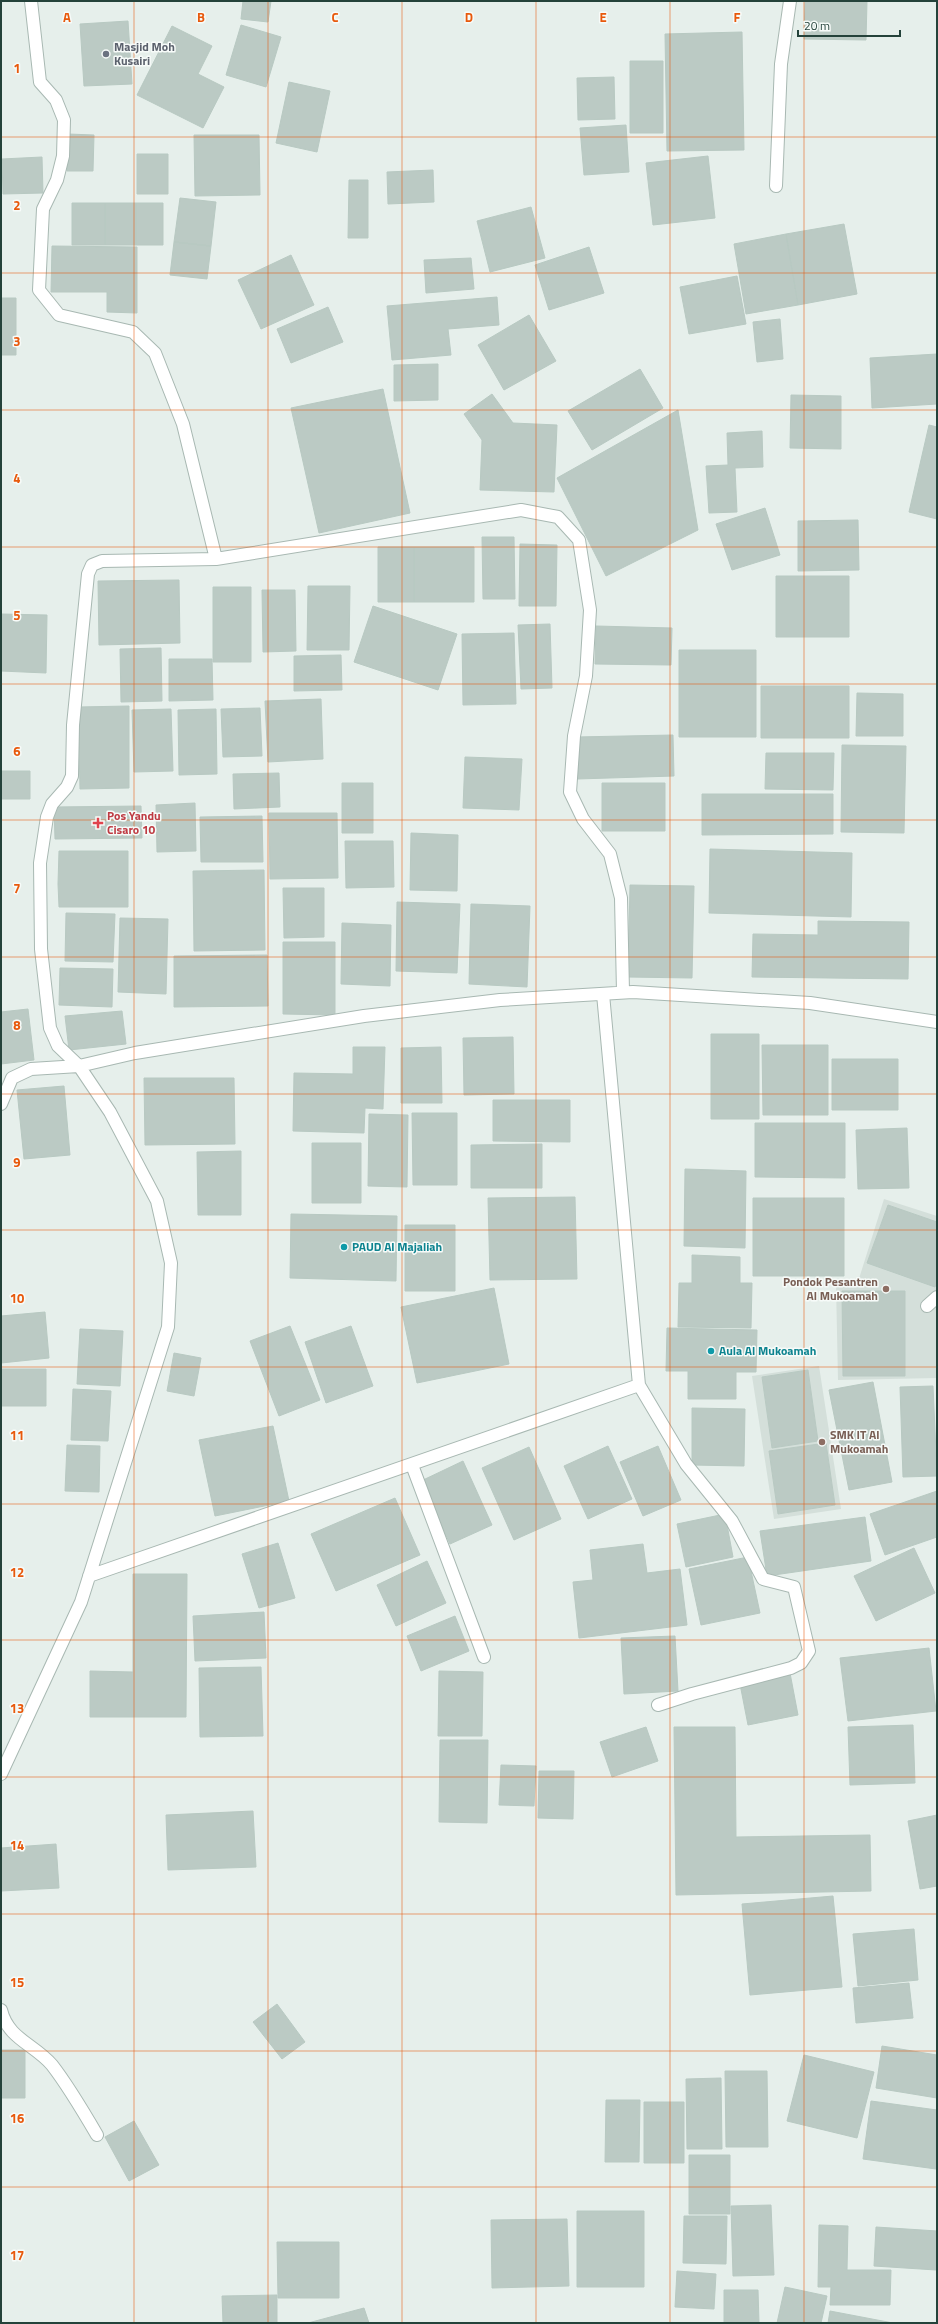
<svg xmlns="http://www.w3.org/2000/svg" width="938" height="2324" viewBox="0 0 938 2324" font-family="'Titillium Web',sans-serif">
<style>
.built{fill:#d4dfda;fill-rule:evenodd}
.building{fill:#bbcac4;stroke:#b8c9c2}
.lines{fill:none;stroke-linecap:round;stroke-linejoin:round}
.minor-casing{stroke:#a8b8b2;stroke-width:14}
.minor{stroke:#fff;stroke-width:12}
.grid{fill:none;stroke:#e8590c;stroke-width:1;stroke-opacity:0.55}
.worship-dot{fill:#6b7280;stroke:#f7fbf9;stroke-width:1.5}
.health-dot{fill:#e0444e;stroke:#f7fbf9;stroke-width:1.5}
.culture-dot{fill:#0f9aa8;stroke:#f7fbf9;stroke-width:1.5}
.education-dot{fill:#8d6e63;stroke:#f7fbf9;stroke-width:1.5}
.labels{text-anchor:middle;stroke-width:3;stroke-linejoin:round;paint-order:stroke}
.worship-label{font-size:12px;font-weight:bold;fill:#5b616d;stroke:#f7fbf9;text-anchor:start}
.health-label{font-size:12px;font-weight:bold;fill:#be3a42;stroke:#f7fbf9;text-anchor:start}
.culture-label{font-size:12px;font-weight:bold;fill:#0d838f;stroke:#f7fbf9;text-anchor:start}
.education-label{font-size:12px;font-weight:bold;fill:#785e54;stroke:#f7fbf9;text-anchor:end}
.grid-label{font-size:13px;text-anchor:middle;font-weight:bold;fill:#e8590c;stroke:#f7fbf9;stroke-width:3;stroke-linejoin:round;paint-order:stroke}
</style>
<rect width="100%" height="100%" fill="#e6efeb"/>
<path class="built" d="M884 1199 937 1216V1222L888 1205 867 1263 935 1286 937 1281V1378L838 1380 836 1285H857ZM843 1291H904L905 1376H843Z
M819 1366 841 1509 774 1519 752 1376ZM808 1370 818 1441 772 1448 762 1377ZM826 1443 835 1505 778 1514 769 1451Z"/>
<path class="building" d="M243 1H271L268 22 241 19Z
M805 1H867L866 40 804 39Z
M128 21 132 84 84 86 80 24Z
M241 25 281 37 266 87 226 75Z
M172 26 212 46 198 74 224 87 203 128 137 95Z
M742 32 744 150 667 151 665 34Z
M630 61H663V133H630Z
M614 77 615 119 578 120 577 78Z
M289 82 330 91 317 152 276 143Z
M626 125 629 172 584 175 580 128Z
M68 134 94 135 93 171H67Z
M194 135H259L260 195 195 196Z
M137 154H168V194H137Z
M708 156 715 218 653 225 646 163Z
M42 157 43 193 3 194 2 159Z
M433 170 434 202 388 204 387 172Z
M349 180H368V238H348Z
M180 198 216 202 211 246 174 242Z
M72 203H105V245H72Z
M105 203H136V245H105Z
M136 203H163V245H136Z
M531 207 545 258 490 272 477 221Z
M844 224 857 294 798 305 786 234Z
M786 234 798 305 746 314 734 244Z
M174 242 211 246 207 279 170 275Z
M52 246 137 247V313L107 312V292H51Z
M589 247 604 293 549 310 535 265Z
M291 255 314 305 261 329 238 280Z
M471 258 474 289 426 293 424 260Z
M737 276 746 324 689 334 680 287Z
M497 297 499 325 448 329 451 355 392 360 387 306Z
M1 298H16V355H1Z
M328 307 343 342 291 363 277 329Z
M529 315 556 361 504 390 478 345Z
M780 319 783 359 757 362 753 322Z
M937 354V404L872 408 870 358Z
M438 364V400L394 401V365Z
M640 369 663 408 592 450 568 411Z
M383 389 410 513 319 533 291 408Z
M492 394 513 423 557 425 554 492 480 490 482 440 464 414Z
M791 395 841 396V449L790 448Z
M678 410 698 530 606 576 557 478Z
M929 425 937 427V519L909 512Z
M762 431 763 467 735 468 737 512 709 513 706 466 728 465 727 433Z
M765 508 780 555 732 570 716 524Z
M858 520 859 570 798 571V521Z
M482 537H514L515 599H483Z
M520 544 557 545 556 606H519Z
M378 547H414V602H378Z
M414 547H474V602H414Z
M776 576H849V637H776Z
M179 580 180 643 99 645 98 581Z
M308 586H350L349 650H307Z
M213 587H251V662H213Z
M262 590H295L296 651 263 652Z
M373 606 457 634 438 690 354 662Z
M1 614 47 615 46 673 1 671Z
M550 624 552 688 521 689 518 625Z
M596 626 672 628 671 665 595 664Z
M514 633 516 704 463 705 462 634Z
M161 648 162 701 121 702 120 649Z
M679 650H756V737H679Z
M341 655 342 690 294 691V656Z
M169 659H212L213 700 169 701Z
M761 686H849V738H761Z
M857 693 903 694V736H856Z
M321 699 323 759 268 762 265 701Z
M129 706V788L80 789 78 707Z
M260 708 262 756 223 757 221 709Z
M171 709 173 771 134 772 132 710Z
M216 709 217 774 179 775 178 710Z
M673 735 674 776 577 779 576 737Z
M842 745 906 746 904 833 841 832Z
M766 753H834L833 790 765 789Z
M465 757 522 759 519 810 463 808Z
M1 771H30V799H1Z
M279 773 280 807 234 809 233 774Z
M342 783H373V833H342Z
M602 783H665V831H602Z
M702 794H833V834L702 835Z
M195 803 196 851 157 852 156 805Z
M141 806 142 838 55 839 54 807Z
M269 813H337L338 878 270 879Z
M262 816 263 862H201L200 817Z
M411 833 458 835 457 891 410 890Z
M345 841H393L394 887 346 888Z
M710 849 852 853 851 917 709 913Z
M59 851H128V907H59L58 884Z
M264 870 265 950 194 951 193 871Z
M630 885 694 886 692 978 628 977Z
M283 888H324V937L284 938Z
M397 902 460 904 457 973 396 971Z
M471 904 530 906 527 987 469 984Z
M66 913 115 914 113 962 65 961Z
M120 918 168 919 166 994 118 992Z
M818 921 909 922 908 979 752 977 753 934 818 935Z
M342 923 391 925 390 986 341 984Z
M283 942H335V1015L283 1014Z
M267 955 268 1006 174 1007V956Z
M60 968 113 969 112 1007 59 1005Z
M28 1009 34 1060 1 1064V1012Z
M122 1011 126 1044 69 1050 65 1016Z
M711 1034H759V1119H711Z
M513 1037 514 1094 464 1095 463 1038Z
M762 1045H828V1115H763Z
M353 1047H385L383 1109 365 1108 364 1133 293 1131 294 1073 353 1074Z
M441 1047 442 1103H401V1048Z
M832 1059H898V1110H832Z
M144 1078H234L235 1144 145 1145Z
M64 1086 70 1155 24 1159 17 1090Z
M493 1100H570V1142L493 1141Z
M412 1113H457V1185H413Z
M369 1114 408 1115 407 1187 368 1186Z
M755 1123H845V1178L755 1177Z
M907 1128 909 1188 858 1189 856 1130Z
M312 1143H361V1203H312Z
M542 1144V1188H471V1145Z
M241 1151V1215H198L197 1152Z
M685 1169 746 1171 745 1248 684 1246Z
M575 1197 577 1279 490 1280 488 1198Z
M753 1198H844V1276H753Z
M888 1205 937 1222V1281L935 1287 867 1263Z
M291 1214 397 1216 396 1281 290 1278Z
M405 1225H455V1291H405Z
M692 1255 740 1257V1283H752L751 1328 678 1327 679 1283H692Z
M494 1288 509 1364 417 1383 401 1307Z
M842 1291H905V1376H843Z
M45 1312 49 1358 1 1363V1316Z
M290 1326 320 1400 279 1416 250 1341Z
M351 1326 373 1386 326 1403 305 1342Z
M667 1328 757 1330 756 1372H736V1399H688V1371H666Z
M80 1329 123 1331 120 1386 77 1384Z
M174 1353 201 1358 194 1396 167 1391Z
M1 1369H46V1406H1Z
M808 1370 818 1441 772 1448 762 1377Z
M873 1382 892 1482 849 1490 829 1390Z
M933 1386 937 1476 903 1477 900 1387Z
M73 1389 111 1391 108 1441 71 1440Z
M692 1408 745 1409 744 1466 692 1465Z
M273 1426 289 1501 215 1516 199 1440Z
M826 1443 835 1505 778 1514 769 1451Z
M67 1445 100 1446 99 1492 65 1491Z
M608 1446 632 1499 588 1519 564 1466Z
M658 1446 681 1500 643 1516 620 1462Z
M529 1447 561 1519 514 1540 482 1468Z
M463 1461 492 1525 450 1544 421 1481Z
M937 1491V1537L885 1555 870 1514Z
M395 1498 420 1555 336 1591 311 1534Z
M725 1514 733 1557 686 1567 677 1524Z
M865 1517 871 1561 767 1576 760 1531Z
M278 1543 295 1598 259 1608 242 1554Z
M643 1544 647 1573 680 1569 687 1625 579 1638 573 1582 593 1580 590 1550Z
M914 1548 935 1593 876 1621 854 1576Z
M748 1557 760 1613 701 1625 689 1569Z
M427 1561 446 1603 396 1626 377 1585Z
M133 1574H187L186 1717H90V1671L133 1672Z
M264 1612 266 1658 195 1661 193 1616Z
M455 1616 469 1651 421 1671 407 1636Z
M675 1636 678 1691 624 1694 621 1638Z
M929 1648 936 1711 848 1721 840 1658Z
M261 1667 263 1736 200 1737 199 1668Z
M439 1671 483 1672 482 1736H438Z
M790 1673 798 1715 748 1725 740 1684Z
M913 1725 915 1783 850 1785 848 1727Z
M646 1727 658 1761 612 1777 600 1742Z
M674 1727H735L736 1837 870 1835 871 1891 676 1895Z
M440 1740H488L487 1823 439 1822Z
M501 1765 536 1766 534 1806 499 1805Z
M539 1771H574L573 1819 538 1818Z
M253 1811 256 1867 168 1870 166 1815Z
M937 1815V1886L920 1889 908 1821Z
M56 1844 59 1888 1 1891V1848Z
M833 1896 842 1987 750 1995 742 1904Z
M914 1929 918 1980 858 1986 853 1934Z
M909 1983 913 2018 856 2023 853 1988Z
M277 2004 305 2042 282 2059 253 2022Z
M882 2046 937 2055V2098L876 2088Z
M1 2050H25V2098H1Z
M804 2055 874 2072 857 2138 787 2121Z
M725 2071H767L768 2147H726Z
M721 2078 722 2149H687L686 2079Z
M606 2100H640L639 2162H605Z
M871 2101 937 2110 936 2169 863 2159Z
M644 2102H684V2163H644Z
M134 2121 159 2165 129 2181 105 2137Z
M689 2155H730V2214H689Z
M771 2205 774 2275 733 2276 731 2206Z
M577 2211H644V2287H577Z
M684 2216H727L726 2264 683 2263Z
M567 2219 569 2286 492 2288 491 2220Z
M819 2225 848 2226 847 2270H891L890 2305H830L831 2287H818Z
M876 2227 937 2231 936 2270 874 2266Z
M277 2242H339V2298H278Z
M677 2271 716 2274 714 2309 675 2307Z
M785 2287 827 2296 821 2323H777Z
M724 2290H758L759 2323H724Z
M277 2295V2323H223L222 2296Z
M364 2308 369 2323H308Z
M830 2311 893 2323H828Z"/>
<g class="lines">
<g class="minor-casing">
<path id="minor" d="M31 1 40 82 56 100 64 120 63 156 57 180 43 209 39 290 59 315 133 332 155 353 183 424 216 559
M776 186 781 64 790 1
M79 1066 58 1046 50 1028 41 949 40 863 47 817 52 804 67 787 72 776 73 725 88 574 92 565 102 561 216 559 521 510 558 517 579 540 590 610 586 676 574 736 570 792 583 819 610 854 621 898 623 992
M1 1104 12 1078 31 1069 79 1066
M927 1306 937 1297
M639 1385 686 1464 732 1521 763 1579 794 1587 809 1651 801 1663 791 1668 692 1694 658 1705
M412 1465 484 1657
M89 1576 639 1385 603 994
M1 1774 81 1602 168 1327 171 1263 157 1201 110 1112 79 1066 135 1053 364 1016 500 1000 633 992 810 1003 937 1022
M1 2010C8 2039 34 2044 52 2065 69 2087 83 2111 97 2135"/>
</g>
<use href="#minor" class="minor"/>
</g>
<path class="grid" d="M134 1V2323M268 1V2323M402 1V2323M536 1V2323M670 1V2323M804 1V2323M1 137H937M1 273H937M1 410H937M1 547H937M1 684H937M1 820H937M1 957H937M1 1094H937M1 1230H937M1 1367H937M1 1504H937M1 1640H937M1 1777H937M1 1914H937M1 2051H937M1 2187H937"/>
<circle class="worship-dot" cx="106" cy="54" r="4"/>
<path class="health-dot" d="M96 817h4v4h4v4h-4v4h-4v-4h-4v-4h4z"/>
<g class="culture-dot">
<circle cx="344" cy="1247" r="4"/>
<circle cx="711" cy="1351" r="4"/>
</g>
<g class="education-dot">
<circle cx="886" cy="1289" r="4"/>
<circle cx="822" cy="1442" r="4"/>
</g>
<g class="labels">
<g class="worship-label">
<text x="114" y="51">Masjid Moh<tspan x="114" dy="14">Kusairi</tspan></text>
</g>
<g class="health-label">
<text x="107" y="820">Pos Yandu<tspan x="107" dy="14">Cisaro 10</tspan></text>
</g>
<g class="culture-label">
<text x="352" y="1251">PAUD Al Majaliah</text>
<text x="719" y="1355">Aula Al Mukoamah</text>
</g>
<g class="education-label">
<text x="878" y="1286">Pondok Pesantren<tspan x="878" dy="14">Al Mukoamah</tspan></text>
<text x="830" y="1439" text-anchor="start">SMK IT Al<tspan x="830" dy="14">Mukoamah</tspan></text>
</g>
</g>
<g class="grid-label">
<text x="67" y="22">A</text>
<text x="201" y="22">B</text>
<text x="335" y="22">C</text>
<text x="469" y="22">D</text>
<text x="603" y="22">E</text>
<text x="737" y="22">F</text>
<text x="17" y="73">1</text>
<text x="17" y="210">2</text>
<text x="17" y="346">3</text>
<text x="17" y="483">4</text>
<text x="17" y="620">5</text>
<text x="17" y="756">6</text>
<text x="17" y="893">7</text>
<text x="17" y="1030">8</text>
<text x="17" y="1167">9</text>
<text x="17" y="1303">10</text>
<text x="17" y="1440">11</text>
<text x="17" y="1577">12</text>
<text x="17" y="1713">13</text>
<text x="17" y="1850">14</text>
<text x="17" y="1987">15</text>
<text x="17" y="2123">16</text>
<text x="17" y="2260">17</text>
</g>
<rect width="938" height="2324" fill="none" stroke="#24423a" stroke-width="4"/>
<path d="M798 30v6h102v-6" fill="none" stroke="#24423a" stroke-width="2"/>
<text x="804" y="30" font-size="12" fill="#24423a" stroke="#f7fbf9" stroke-width="3" paint-order="stroke">20 m</text>
</svg>
